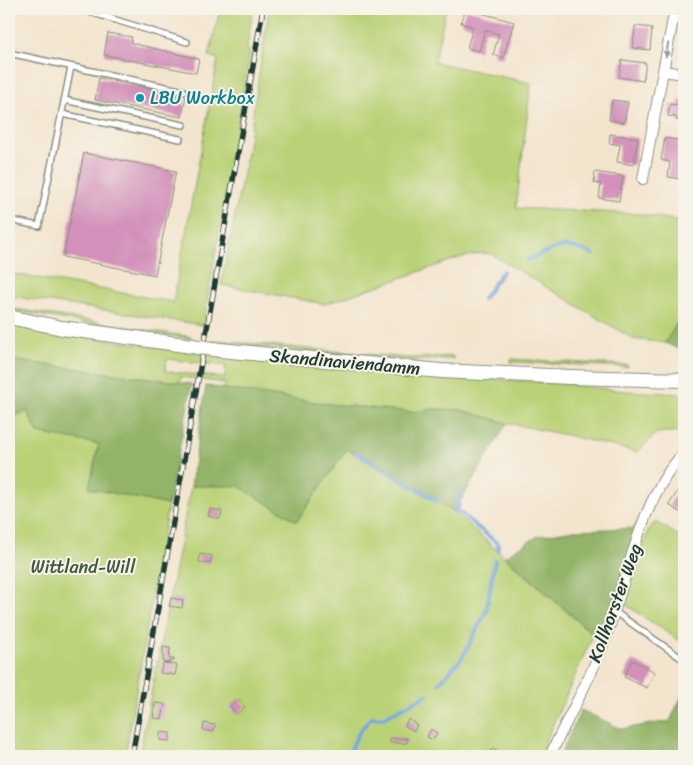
<svg xmlns="http://www.w3.org/2000/svg" width="693" height="765" viewBox="0 0 693 765" font-family="Sriracha,sans-serif">
<style>
.green{fill:#bad277;stroke:#6c8856;fill-rule:evenodd}
.forest{fill:#93b468;stroke:#59784e}
.lines{fill:none;stroke-linecap:round;stroke-linejoin:round}
.stream{stroke:#75a5df;stroke-width:4}
.building{fill:#d290ba}
.lane-casing{stroke:#899080;stroke-width:8}
.street-casing{stroke:#899080;stroke-width:12}
.secondary-casing{stroke:#899080;stroke-width:16}
.lane{stroke:#fff;stroke-width:5}
.street{stroke:#fff;stroke-width:10}
.secondary{stroke:#fff;stroke-width:14}
.rail-casing{stroke:#1f3d34;stroke-width:5.5}
.rail{stroke:#f7f3e8;stroke-width:4;stroke-dasharray:11;stroke-linecap:butt}
.secondary-bridge-casing{stroke:#899080;stroke-width:16;stroke-linecap:butt}
.secondary-bridge{stroke:#fff;stroke-width:14}
.oneway{fill:#8f9e9a}
.culture-dot{fill:#0f9aa8;stroke:#f7f3e8;stroke-width:2}
.labels{text-anchor:middle;stroke-width:4;stroke-linejoin:round;paint-order:stroke}
.culture-label{font-size:18px;fill:#0d838f;stroke:#f7f3e8;text-anchor:start}
.street-label{font-size:18px;fill:#1f3d34;stroke:#f7f3e8}
.park-label{font-size:18px;fill:#3e5b41;stroke:#f7f3e8}
</style>
<rect width="100%" height="100%" fill="#f7f3e8"/>
<filter id="ink" filterUnits="userSpaceOnUse"><feTurbulence type="fractalNoise" baseFrequency=".02" numOctaves="2"/><feDisplacementMap in="SourceGraphic" scale="10" xChannelSelector="R" yChannelSelector="G"/><feConvolveMatrix kernelMatrix="1 2 1 2 8 2 1 2 1" color-interpolation-filters="sRGB"/></filter>
<filter id="wash" filterUnits="userSpaceOnUse"><feTurbulence type="fractalNoise" baseFrequency=".0096" numOctaves="4" result="noise"/><feDisplacementMap in="SourceGraphic" scale="20" xChannelSelector="R" yChannelSelector="G"/><feGaussianBlur stdDeviation="1.12" result="paint"/><feColorMatrix in="noise" values="0 0 0 0 0 0 0 0 0 0 0 0 0 0 0 0 0 1.4 0 .05"/><feComposite in="paint" operator="in"/></filter>
<g filter="url(#wash)">
<rect width="100%" height="100%" fill="#f3e4cd"/>
<path class="green" d="M220 9H253L247 47 250 54 203 325 9 296V273L173 302 218 59 209 56Z
M269 9H446L434 62 531 83 516 208 641 214 684 222V312L665 343 633 339 491 254 482 253 459 258 325 304 221 285 247 153Z
M9 308 192 337 191 339 90 324 9 310Z
M9 325 219 356 276 363 406 374 556 383 624 391 684 394V431L657 433 637 452 571 436 507 423 461 410 435 409 412 412 329 404 224 389 225 383 181 377 180 382 9 360ZM167 359 226 366 225 378 165 371Z
M214 340 409 358 453 356V359L409 361 213 342Z
M511 359 627 365 628 367 511 362Z
M27 411 38 433 99 444 89 488 168 505 125 756H9V418Z
M347 449 454 512 593 635 539 756H139L191 486 238 485 297 521Z
M656 522 684 539V644L623 603 649 528Z"/>
<path class="forest" d="M684 312V351L665 343Z
M9 360 192 384 168 505 89 488 99 444 38 433 27 411 9 418Z
M206 386 329 404 412 412 435 409 461 410 507 423 454 512 347 449 297 521 238 486H191Z
M639 528 614 606 599 639 505 556 538 536 574 530Z
M684 691V756H560L581 710 622 729 670 721Z"/>
<g class="lines">
<path class="stream" d="M528 260C557 247 564 240 594 255
M483 299 503 271
M356 453 439 502
M453 507 498 544V550
M458 511 460 491
M439 683 462 658 486 612 495 560
M351 749 359 732 372 717 383 718 427 695"/>
</g>
<g id="blocks">
<path class="building" d="M466 9 514 22 503 58 493 55 499 34 485 30 479 51 467 48 473 27 461 23Z
M635 26 652 28 650 50 633 48Z
M108 33 132 37 131 43 199 59 196 73 104 55Z
M622 60 646 63 643 81 619 77Z
M99 78 186 96 182 117 95 100Z
M612 100 628 102 624 123 609 120Z
M679 100 684 101V121L676 120V117L668 116 670 104 678 105Z
M610 134 638 138 634 165 617 162 620 145 609 143Z
M665 138 684 141V157L681 179 668 177 670 162 661 160Z
M84 153 176 171 155 275 63 257Z
M595 172 623 176 619 201 599 198 601 184 594 183Z
M680 487 684 490V515L669 505Z
M210 509 222 511 220 519 208 516Z
M200 554 212 556 210 564 199 562Z
M171 598 183 600 182 608 169 606Z
M163 647 170 648 169 659H174V661H170L169 663 163 662Z
M632 660 655 672 647 688 624 677Z
M163 663 177 665 175 675 160 673Z
M239 699 245 707 236 715 230 706Z
M155 703 165 704 162 719 153 718Z
M408 719 417 725 414 731 405 726Z
M204 723 215 725 213 732 203 730Z
M431 729 437 733 433 740 427 737Z
M160 732 170 733V741L160 740Z
M390 738H407V743H390Z
M493 748 500 752 498 756H488Z"/>
</g>
</g>
<g filter="url(#ink)">
<use href="#blocks" fill-opacity="0" stroke="#899080" stroke-width="1"/>
<g class="lines">
<g class="lane-casing">
<path id="lane" d="M80 9 187 42
M9 53 184 91
M64 100 183 125
M62 114 180 139
M9 220 39 226 71 67
M615 612 684 660"/>
</g>
<g class="street-casing">
<path id="street" d="M675 9 663 71 684 74
M643 179 663 71
M550 756C566 720 587 686 601 649 626 589 638 500 684 453"/>
</g>
<g class="secondary-casing">
<path id="secondary" d="M9 317 62 328 185 345
M220 350 441 371 570 377 684 380"/>
</g>
<use href="#lane" class="lane"/>
<use href="#street" class="street"/>
<use href="#secondary" class="secondary"/>
<g class="rail-casing">
<path id="rail" d="M132 756 263 9"/>
</g>
<use href="#rail" class="rail"/>
<g class="secondary-bridge-casing">
<path id="secondary-bridge" d="M185 345 220 350"/>
</g>
<use href="#secondary-bridge" class="secondary-bridge"/>
</g>
<defs><path id="oneway-solid" d="M-6-.8H1V-3.2L6.5 0L1 3.2V.8H-6Z" transform="scale(1.25)"/></defs>
<use class="oneway" href="#oneway-solid" transform="translate(667 50) rotate(100)"/>
</g>
<circle class="culture-dot" cx="140" cy="98" r="5"/>
<g class="labels">
<g class="culture-label">
<text x="150" y="104">LBU Workbox</text>
</g>
<g class="street-label">
<text transform="translate(345 362) rotate(5)" y="6">Skandinaviendamm</text>
<text transform="translate(615 603) rotate(-70)" y="6">Kollhorster Weg</text>
</g>
<g class="park-label">
<text x="83" y="573">Wittland-Will</text>
</g>
</g>
<rect width="693" height="765" fill="none" stroke="#f7f3e8" stroke-width="30"/>
</svg>
